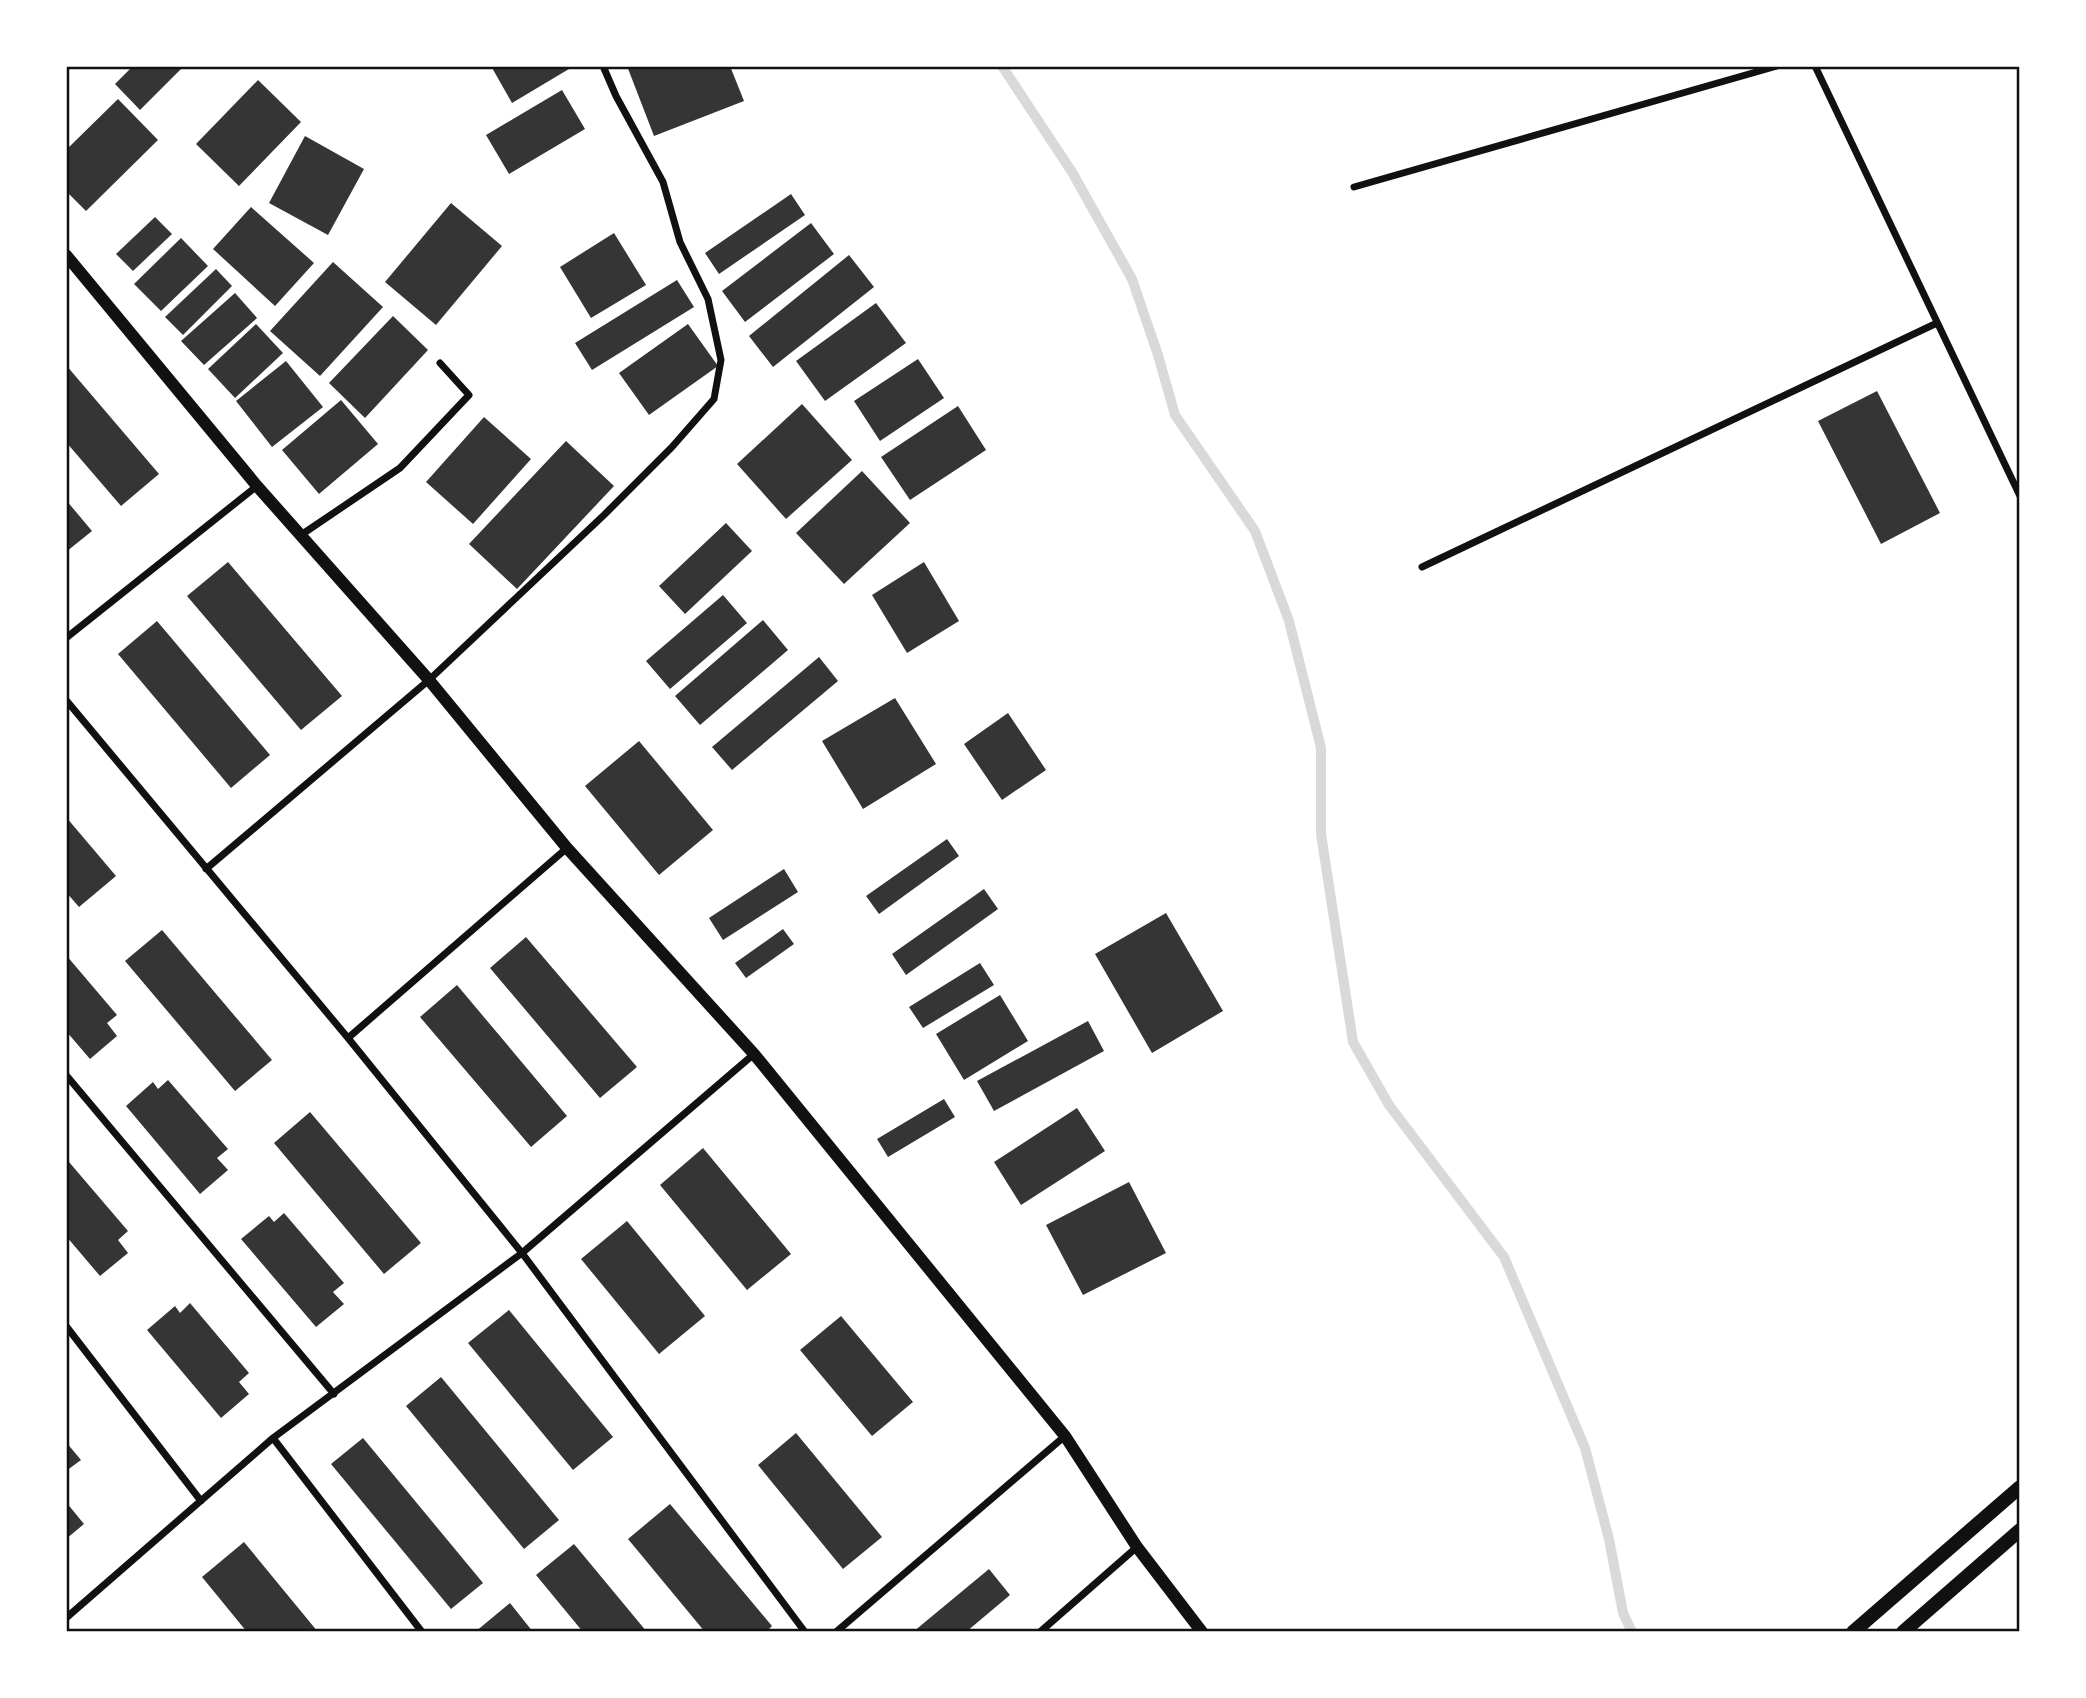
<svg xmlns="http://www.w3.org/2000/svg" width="2086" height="1698" viewBox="0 0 2086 1698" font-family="'Archivo Narrow',sans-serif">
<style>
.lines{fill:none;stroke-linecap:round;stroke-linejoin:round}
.stream{stroke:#d9d9d9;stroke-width:10}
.building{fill:#353535}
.minor{stroke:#111;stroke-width:7}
.tertiary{stroke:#111;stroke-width:12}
.secondary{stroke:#111;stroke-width:14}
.neatline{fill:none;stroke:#111;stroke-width:2.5}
</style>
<rect width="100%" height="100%" fill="#fff"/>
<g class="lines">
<path class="stream" d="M1002 66 1072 172 1132 279 1158 355 1175 415 1255 531 1289 621 1321 748V834L1353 1042 1389 1105 1504 1257 1585 1448 1609 1539 1623 1613 1632 1632"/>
</g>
<path class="building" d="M133 66H184L140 110 115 84Z
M491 66H574L512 103Z
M627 66H730L744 101 654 136Z
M258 80 301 122 239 186 196 144Z
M562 90 585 129 509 174 486 135Z
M118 99 158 140 86 211 66 191V150Z
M305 136 364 169 328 235 269 203Z
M791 194 805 215 719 274 705 253Z
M451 203 502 246 436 325 385 282Z
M251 207 314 263 275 306 213 249Z
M155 217 172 234 133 271 116 254Z
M811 223 834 254 745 322 722 291Z
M614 233 646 285 591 318 560 267Z
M181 238 208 266 161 311 134 284Z
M849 255 874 287 773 367 749 336Z
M333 262 383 307 320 376 270 331Z
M216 269 232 286 183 335 165 317Z
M677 280 694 307 592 370 575 343Z
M235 293 257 318 204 365 181 341Z
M876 303 906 343 825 401 796 361Z
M393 316 428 350 365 418 329 383Z
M256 324 283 353 235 398 208 369Z
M688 324 718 366 649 415 619 373Z
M918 359 944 398 880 441 854 401Z
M286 361 323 407 272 447 236 401Z
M66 365 159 474 121 506 66 442Z
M1877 391 1940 513 1881 544 1818 421Z
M341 400 378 444 319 494 282 450Z
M802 404 852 460 786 519 737 464Z
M958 406 986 450 910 500 881 457Z
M484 417 531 459 473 524 426 482Z
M566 441 614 486 517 589 469 544Z
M862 471 910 523 844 584 796 533Z
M66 500 92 531 66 552Z
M726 523 752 551 685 614 659 586Z
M228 562 342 696 301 730 187 596Z
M924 562 959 621 907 653 872 595Z
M723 595 747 623 670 689 646 661Z
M763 620 788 650 700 725 675 696Z
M157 621 270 755 231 788 118 654Z
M819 657 838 681 732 770 712 747Z
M895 698 936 764 863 809 822 741Z
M1008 713 1046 770 1002 800 964 744Z
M639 741 713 830 659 875 585 786Z
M66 817 116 876 79 907 66 892Z
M947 839 959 856 879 914 866 896Z
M784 869 798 892 723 940 709 918Z
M984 889 998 909 906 975 892 954Z
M1166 913 1223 1011 1152 1053 1095 954Z
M783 929 794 944 746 978 735 963Z
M162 930 272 1060 235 1091 125 961Z
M526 937 637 1067 600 1098 490 968Z
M66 955 117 1015 107 1023 117 1036 90 1059 66 1031Z
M980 963 994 985 923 1028 909 1007Z
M457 985 567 1116 531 1147 420 1017Z
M1000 995 1028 1041 964 1080 936 1034Z
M1088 1021 1104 1051 994 1111 977 1081Z
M168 1080 228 1149 217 1158 228 1170 200 1194 126 1106 153 1082 158 1089Z
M944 1099 955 1117 888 1157 877 1139Z
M1077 1108 1105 1151 1021 1205 994 1162Z
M310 1112 421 1243 384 1274 274 1143Z
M703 1148 791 1254 747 1290 660 1185Z
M69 1162 128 1231 118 1240 128 1253 100 1276 66 1236V1164Z
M1129 1182 1166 1253 1083 1295 1046 1225Z
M284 1213 344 1283 333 1292 344 1304 316 1327 241 1239 269 1216 274 1222Z
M627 1221 705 1316 659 1354 581 1259Z
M190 1303 249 1373 239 1382 249 1394 221 1418 147 1330 175 1306 180 1313Z
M509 1310 613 1437 573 1470 468 1343Z
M841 1316 913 1402 872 1436 800 1350Z
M441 1377 559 1520 524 1549 406 1406Z
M796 1433 882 1537 843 1569 758 1465Z
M363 1438 483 1583 451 1609 331 1464Z
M66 1442 81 1460 66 1471Z
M66 1502 84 1524 66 1539Z
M670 1504 772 1626 766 1632H705L628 1539Z
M244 1542 318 1632H247L202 1577Z
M574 1544 647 1632H583L536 1575Z
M989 1569 1010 1595 966 1632H913Z
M510 1603 533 1632H475Z"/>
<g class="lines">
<path class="minor" d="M1815 66 2020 496
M1354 187 1777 66
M301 535 400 468 469 395 440 363
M1422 567 1937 323
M66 638 257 486
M66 700 348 1038 522 1253 805 1632
M206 869 429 680 604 515 672 447 714 399 721 360 708 299 680 242 663 182 616 96 603 66
M348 1038 567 848
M66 1075 334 1394
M66 1326 201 1501
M273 1438 422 1632
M66 1618 273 1438 522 1253 754 1054
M836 1632 1065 1436
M1040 1632 1137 1547"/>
<path class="tertiary" d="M66 255 257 486 429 680 567 848 754 1054 1065 1436 1137 1547 1202 1632"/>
<path class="secondary" d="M1853 1632 2020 1487
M1903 1632 2020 1530"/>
</g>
<rect width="2086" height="1698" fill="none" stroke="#ffffff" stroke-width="136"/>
<rect x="68" y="68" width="1950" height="1562" class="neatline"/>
</svg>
